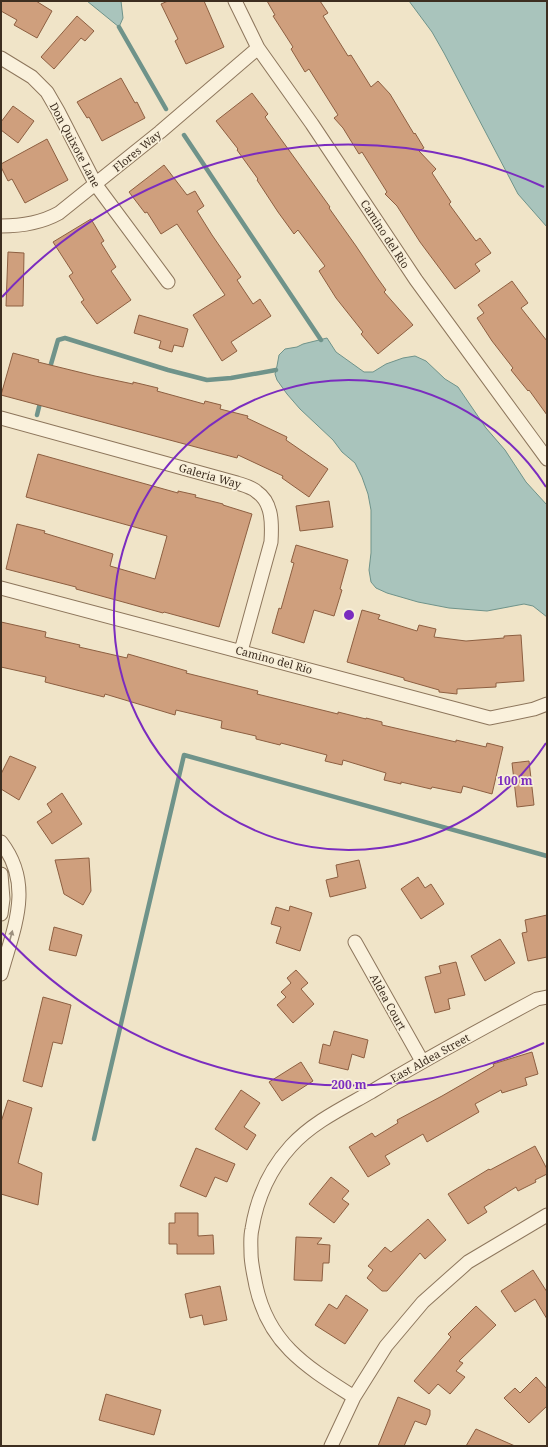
<svg xmlns="http://www.w3.org/2000/svg" width="548" height="1447" viewBox="0 0 548 1447" font-family="'Noto Serif',serif">
<style>
.water{fill:#a9c4bc;stroke:#6f938a}
.lines{fill:none;stroke-linecap:round;stroke-linejoin:round}
.stream{stroke:#6f938a;stroke-width:4.5}
.building{fill:#cf9f7d;stroke:#8d5f41}
.minor-casing{stroke:#8d765c;stroke-width:15}
.minor{stroke:#faf1dc;stroke-width:13}
.oneway{fill:#9c907e}
.ring{fill:none;stroke:#7b2cbf;stroke-width:2}
.labels{text-anchor:middle;stroke-width:3.5;stroke-linejoin:round;paint-order:stroke}
.street-label{font-size:11px;fill:#3d2e20;stroke:#f7eed8}
.centre{fill:#7b2cbf;stroke:#f7eed8;stroke-width:2}
.ring-label{font-size:12px;text-anchor:middle;font-weight:bold;fill:#7b2cbf;stroke:#f7eed8;stroke-width:3.5;stroke-linejoin:round;paint-order:stroke}
</style>
<rect width="100%" height="100%" fill="#f0e4c8"/>
<path class="water" d="M87 1H121L123 18 119 27Z
M409 1H547V227L518 194 444 53 432 32Z
M327 338 336 352 364 372H373L386 364 403 358 415 356 426 361 445 379 458 387 486 428 505 450 526 482 547 505V617L533 606 524 604 487 611 449 608 418 602 387 593 376 588 371 582 369 570 371 553V510L368 494 362 477 355 463 342 452 333 440 300 409 287 394 277 380 275 374 277 366 279 355 285 349 297 347 303 344Z"/>
<g class="lines">
<path class="stream" d="M119 27 166 109
M184 135 321 340
M49 371 58 340 65 338 168 370 207 380 231 378 276 370
M37 415 41 399
M94 1139 184 755 547 856"/>
</g>
<path class="building" d="M1 1H36L52 11 37 38 14 25 17 20 1 11Z
M168 1H204L224 47 186 64 175 41 178 39 161 4Z
M267 1H320L328 13 323 16 348 56 351 55 371 87 378 81 390 94 414 134 415 133 424 148 419 151 436 169 432 173 451 202 449 204 476 241 480 238 491 253 475 264 480 271 455 289 420 242 397 206 385 194 387 192 362 152 359 154 343 128 334 118 338 115 309 69 305 72 291 49 293 47 273 16 275 15Z
M77 16 94 31 85 41 81 38 54 69 41 57Z
M121 78 135 103 137 102 145 118 102 141 89 117 87 118 77 102Z
M252 93 268 114 265 117 330 207 329 208 356 246 376 276 386 290 384 292 413 325 378 354 361 334 363 332 336 298 319 271 325 266 298 230 294 234 278 212 257 180 258 179 237 150 238 149 216 121Z
M13 106 34 121 18 143 1 130V122Z
M47 139 68 180 25 203 12 179 8 181 1 167V164Z
M164 165 187 195 195 191 204 206 197 211 212 235 241 277 237 280 253 304 260 299 271 316 231 342 237 351 222 361 193 315 225 295 177 224 161 234 147 212 145 213 129 192Z
M91 219 104 241 101 243 116 267 111 271 131 300 97 324 81 302 84 300 69 276 73 273 53 242Z
M8 252 24 253 23 306H6Z
M512 281 528 303 521 308 547 341V415L529 390 528 391 511 370 513 368 492 341 477 318 484 313 478 305Z
M139 315 188 329 183 347 174 345 172 352 159 348 161 341 134 333Z
M13 353 39 360 38 362 95 376 133 384V382L158 388 157 391 204 404 205 401 221 405 220 409 248 416 247 418 287 437 286 440 328 469 309 497 282 478 283 476 238 455 237 458 1 395Z
M38 454 178 493V491L196 495 195 497 223 504V505L252 514 219 627 164 612 163 613 76 589V587L6 569 17 524 45 531 44 533 113 554 110 566 155 579 167 536 26 497Z
M329 501 333 527 300 531 296 506Z
M296 545 348 560 340 589 342 590 334 616 314 610 304 643 272 633 279 608 281 609 294 563 291 562Z
M362 610 380 615 378 619 417 631 419 625 436 629 434 637 466 641 504 638V636L521 635 524 681 496 683V687L457 689V694L439 692V690L404 680V678L347 662Z
M1 622 46 632 45 637 80 645 79 647 127 658 128 654 187 671 186 673 258 691 257 694 338 714V712L366 719V718L382 722V725L456 742V740L486 747 487 743 503 747 492 794 463 786 461 793 432 787 431 789 401 782V784L384 780 386 773 343 760 342 765 325 761 327 755 281 743 280 745 256 739V736L221 728 222 721 176 710 175 715 105 694 104 697 45 682 46 677 1 667Z
M10 756 36 767 19 800 1 789V774Z
M529 761 534 805 517 807 512 763Z
M62 793 82 824 52 844 37 822 52 812 47 804Z
M89 858 91 891 83 905 64 894 55 860Z
M359 860 366 888 330 897 326 880 338 877 336 865Z
M418 877 425 888 431 884 444 904 421 919 401 889Z
M290 906 312 913 300 951 276 943 281 927 271 924 276 907 289 911Z
M547 915V957L528 961 522 933 527 932 525 920Z
M54 927 82 935 76 956 49 950Z
M500 939 515 963 485 981 471 956Z
M456 962 465 995 448 999 450 1009 435 1013 425 977 441 973 439 966Z
M296 970 308 983 301 989 314 1004 293 1023 277 1005 286 997 281 992 291 983 287 978Z
M43 997 71 1005 62 1044 53 1042 42 1087 23 1081Z
M334 1031 368 1040 364 1058 352 1054 348 1070 319 1063 323 1044 330 1046Z
M532 1052 538 1074 525 1078 527 1085 502 1093 501 1090 475 1104 479 1112 427 1142 423 1134 385 1156 390 1164 368 1177 349 1147 372 1133 375 1137 398 1123 397 1120 442 1096 494 1066 493 1064Z
M301 1062 313 1081 282 1101 269 1082Z
M241 1090 260 1103 244 1127 256 1135 247 1150 215 1129Z
M8 1100 32 1108 18 1163 42 1173 38 1205 1 1194V1122Z
M535 1146 547 1169V1174L535 1180 536 1182 518 1191 516 1187 484 1207 487 1212 468 1224 448 1194 489 1169 490 1170Z
M196 1148 235 1164 227 1182 215 1177 206 1197 180 1186Z
M331 1177 349 1191 342 1199 349 1204 334 1223 309 1204Z
M175 1213H198V1236L213 1235 214 1254H177V1244H169V1223H175Z
M428 1219 446 1240 425 1259 420 1253 387 1291H382L367 1278 373 1270 368 1266 385 1247 391 1252Z
M296 1237 322 1238 317 1244 330 1245 329 1263H323L322 1281 294 1280Z
M533 1270 547 1292V1319L535 1299 515 1312 501 1291Z
M220 1286 227 1320 204 1325 202 1315 190 1318 185 1294Z
M346 1295 368 1310 345 1344 315 1325 329 1304 337 1309Z
M476 1306 496 1325 459 1361 463 1363 456 1371 465 1377 450 1394 438 1384 429 1394 414 1381 451 1337 448 1334Z
M536 1377 547 1389V1406L529 1423 504 1398 515 1388 520 1393Z
M106 1394 161 1410 154 1435 99 1420Z
M398 1397 430 1410V1415L426 1425 415 1421 404 1446H378Z
M476 1429 515 1446H466Z"/>
<g class="lines">
<g class="minor-casing">
<path id="minor" d="M235 1 258 48 312 124 416 280 547 459
M1 58 32 77 47 92 58 111 96 185 168 282
M1 226C22 226 41 223 59 213L160 132 258 48
M1 418 237 483C243 485 252 487 257 492 273 503 272 525 271 542L241 651
M1 588 490 718 534 709 547 704
M1 842C34 885 14 927 1 974
M1 874 3 899 1 914
M355 942 422 1061
M354 1397C307 1367 269 1345 256 1286 254 1275 251 1264 251 1253 251 1245 250 1237 252 1229 257 1198 270 1169 291 1146 313 1122 343 1108 371 1092 425 1059 481 1029 537 999L547 997
M331 1446 354 1397 386 1346 423 1302 468 1262 547 1215"/>
</g>
<use href="#minor" class="minor"/>
</g>
<defs><path id="oneway-solid" d="M-6-.8H1V-3.2L6.5 0L1 3.2V.8H-6Z"/></defs>
<use class="oneway" href="#oneway-solid" transform="translate(11 936) rotate(-75)"/>
<g class="ring">
<path d="M546 743A235 235 0 1 1 546 487"/>
<path d="M544 1043A470 470 0 0 1 2 933M2 297A470 470 0 0 1 544 187"/>
</g>
<g class="labels">
<g class="street-label">
<text transform="translate(75 145) rotate(62)" y="4">Don Quixote Lane</text>
<text transform="translate(137 151) rotate(-39)" y="4">Flores Way</text>
<text transform="translate(385 234) rotate(57)" y="4">Camino del Rio</text>
<text transform="translate(210 476) rotate(16)" y="4">Galeria Way</text>
<text transform="translate(274 660) rotate(15)" y="4">Camino del Rio</text>
<text transform="translate(388 1002) rotate(61)" y="4">Aldea Court</text>
<text transform="translate(430 1058) rotate(-29)" y="4">East Aldea Street</text>
</g>
</g>
<circle cx="349" cy="615" r="6" class="centre"/>
<g class="ring-label">
<text x="515" y="785">100 m</text>
<text x="349" y="1089">200 m</text>
</g>
<rect width="548" height="1447" fill="none" stroke="#3d2e20" stroke-width="4"/>
</svg>
